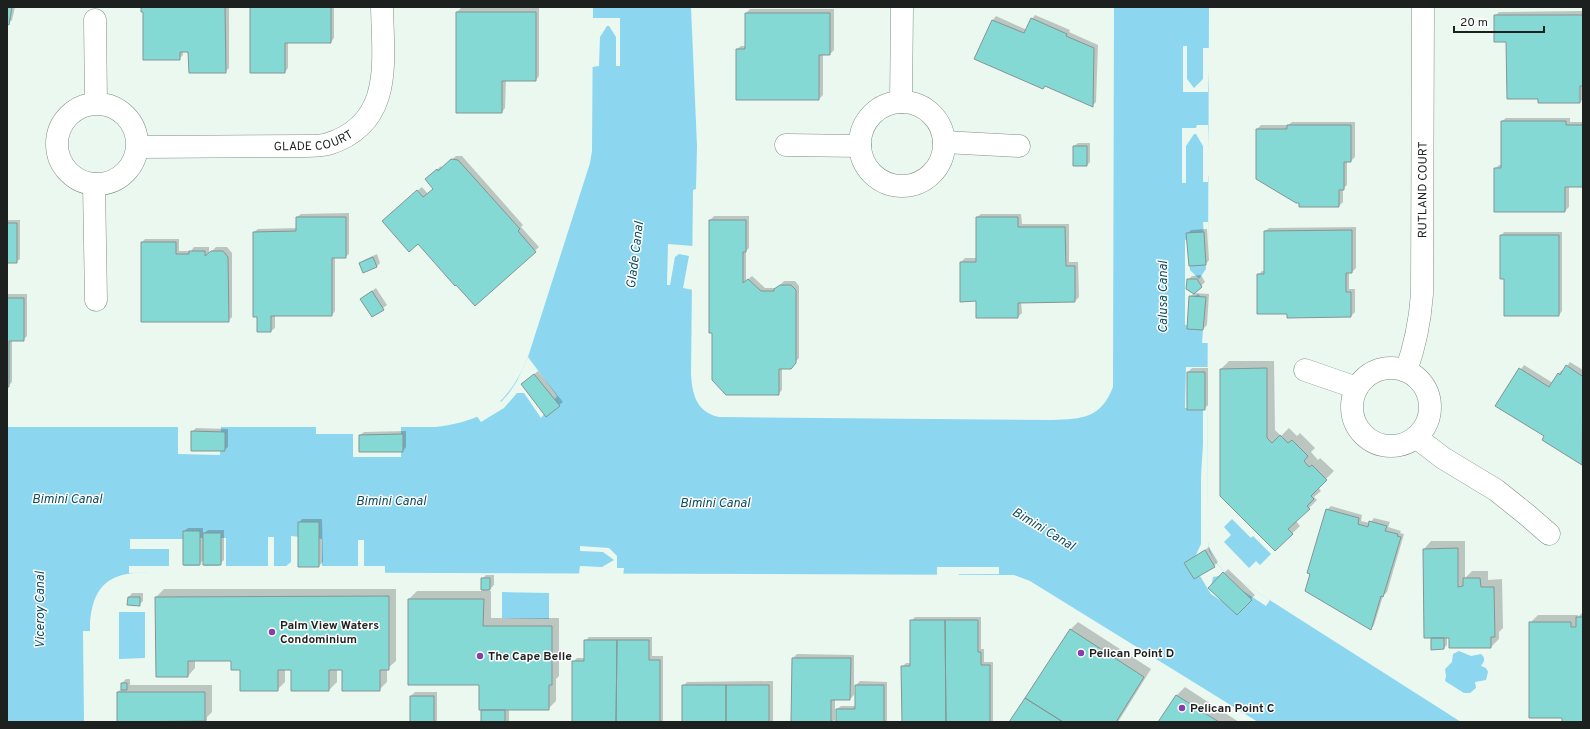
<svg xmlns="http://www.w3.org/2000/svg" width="1590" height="729" viewBox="0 0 1590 729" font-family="Overpass,sans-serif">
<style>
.water{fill:#8cd6f0}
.pier{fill:#eaf8f0}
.shadow{fill:#0003}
.building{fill:#85d9d5;stroke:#859594}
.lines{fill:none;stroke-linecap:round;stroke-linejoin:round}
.minor-casing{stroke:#818f87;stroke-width:23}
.minor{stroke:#fff;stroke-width:22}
.poi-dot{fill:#893cae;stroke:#fff;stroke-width:1.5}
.labels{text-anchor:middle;stroke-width:3;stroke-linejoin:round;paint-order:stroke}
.street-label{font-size:12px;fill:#1c211f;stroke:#fff}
.poi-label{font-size:12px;font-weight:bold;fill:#1c211f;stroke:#fff;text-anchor:start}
.water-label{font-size:13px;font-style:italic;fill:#0c4c5e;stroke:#fff}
</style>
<rect width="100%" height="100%" fill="#eaf8f0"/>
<path class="water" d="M593 7H691L697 146 696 189 693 190 691 373C692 394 696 412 719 417L1052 420C1083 419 1101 418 1113 387L1114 7H1209L1207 526C1207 545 1210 558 1224 571L1461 722H1258L1030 581 1014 575 169 572C125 572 94 570 90 624V722H7V427H435C485 422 509 403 528 357L590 163 592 151Z
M1232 519 1251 538 1253 536 1271 554 1260 565 1256 561 1249 568 1224 542 1231 535 1224 527Z
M502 592 549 593V619L502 618Z
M119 612H145V658L119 659Z
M1459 651 1471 656 1481 654C1487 659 1483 662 1481 666L1486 668 1488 672 1486 680 1475 682 1476 688 1470 693H1464L1445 681 1446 676 1445 669 1452 662 1453 654Z"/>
<path class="pier" d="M591 7H593V18H620V66H616V37L609 26H607L600 37 599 66 592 67V151H590Z
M1183 46H1187V79L1194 88 1203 79V48H1210L1208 92H1183Z
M1197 125H1208L1210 176H1208V182H1203V146L1196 134H1194L1186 146V183H1182V128H1196Z
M1203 222H1208V343H1202L1205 300 1198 294 1190 300 1189 325H1185V240L1188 239 1190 270 1199 279 1206 269Z
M668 244 693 246V290L683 288 689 256 679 254 675 257 670 285H667Z
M528 357 557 396 545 413 541 418 524 393H517L504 408 481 422 476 415 499 400 501 402 509 393 517 381Z
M1186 367H1208L1207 526 1209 551 1216 563 1224 571 1270 600 1266 606 1237 587 1224 575 1213 577 1211 588 1232 608 1211 594 1200 576 1194 579 1184 563 1195 557 1201 544V477L1203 444V378L1196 372 1189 378 1188 408H1185Z
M316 425H349L350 427H401V457H353V434H316Z
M178 427H221L220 455 178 454Z
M291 536 322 539V566H358V540H364V566H385V573H195V575L169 574 168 572 129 573V566H169V549H130V539H184V566H199V538H204V566H219L220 538H226V566H268V537H274V566H286L291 562Z
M580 546 609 548 617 556V568H624L623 576H603L602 574H579L580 566 602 567 614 560 603 552 580 551Z
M937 567H999V574H959L958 576H937Z
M83 631H90V722H84Z"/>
<path class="shadow" d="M7 7H15L12 20 8 23H7Z
M142 7H229V68L225 72 189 51H183V55L179 59Z
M251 7H334V38L331 42H288V68L285 72Z
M461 8H539V76L536 80H506L505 108 502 112 457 12Z
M750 9H834V50L830 54H823V95L819 99 737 49 741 46H746V13Z
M1583 11V99L1580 102 1539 98 1507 41 1495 16 1499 12Z
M1035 15 1070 30 1069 32 1098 45 1096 102 1093 105 1046 85 976 58 993 20 996 16 1027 30 1032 19Z
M1506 118H1570V122H1583V185L1569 186V207L1565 211 1495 169 1499 165H1502V121Z
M1292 122H1355V157L1351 161H1347V185L1343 189V202L1339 206 1300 202 1257 178V129L1261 125H1288Z
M1078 143H1090V162L1087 165 1074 146Z
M456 156H462L523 225 521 227 539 247 475 305 418 243 387 217 422 187 428 194 434 188 430 176 441 166 442 168Z
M349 213V254L345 257H335V311L332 315H275V328L271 331 254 232 258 229 297 228V217L301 214Z
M981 214H1021L1022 224H1069V262H1078L1079 297 1075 301 1021 302 1022 313 1018 317 977 300 961 262 965 258H977V217Z
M714 216H749V248L746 251V281L752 276 765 288H777L784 281H795L799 286V358L790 368H782V390L778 394 713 332H710V220Z
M7 220H20V259L16 262H7Z
M1356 227V268L1352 272H1349V289H1355V312L1351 316 1288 317V313L1258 275 1262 271H1265V231L1269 228Z
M1207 229 1209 260 1206 264 1187 234 1191 230Z
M1504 232H1562V311L1559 315 1505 278 1501 236Z
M145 239H179V251H191L194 247H209V254L216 247H227L232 253V317L228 321 142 242Z
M377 254 380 263 377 266 360 264 364 260Z
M1201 275 1205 282 1194 293 1209 294 1207 325 1203 329 1190 297 1194 293 1188 280 1192 276Z
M376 288 387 305 373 316 361 299Z
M7 294H27V336L23 340H12V382L8 386H7Z
M1229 361H1274L1275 430 1281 436 1289 428 1297 436 1300 433 1315 448 1311 452 1318 460 1320 458 1334 471 1318 487 1321 491 1314 497 1317 500 1296 521 1300 526 1275 550 1221 369Z
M1570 362 1583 370V463L1582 464 1546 436 1496 405 1524 365 1553 383 1558 374 1562 370 1563 371Z
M1192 368H1208V405L1204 409 1188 372Z
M538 371 563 402 559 405 526 381Z
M196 428 228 429V447L224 450 192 432Z
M406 431V447L403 451 360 435 364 432Z
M1331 506 1362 515 1361 521 1370 523 1374 518 1390 522 1388 527 1401 531 1400 533 1404 534 1387 592 1383 596 1374 625 1371 629 1327 510Z
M302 519H322L323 562 319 566H299V523Z
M188 528H203V534L208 530H224V560L220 564 204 559 200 564 184 531Z
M1431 541H1465V578L1472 571H1488V580L1502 579 1503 628 1499 632V639L1491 647 1447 637V645L1444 648 1432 637 1424 549Z
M1209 547 1218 562 1214 566 1185 563Z
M1228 569 1255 595 1236 614 1209 588Z
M486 575H494V585L488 591H491V618H559V676L556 679V701L548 709H509V722H482L480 684H409V599L417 591H482V579Z
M164 589H396V661L387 669V682L379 690 343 669H337V682L329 690 292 669H285V682L277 690 241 669 232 660H195V668L188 676H157L156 597Z
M132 593H143V601L139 605 129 597Z
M1583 612V722H1563V717L1530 623 1538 615H1578V617Z
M915 617H981V649H984V662H993V722H903L902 667 906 663H911V621Z
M1078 622 1151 669 1118 722H1011L1070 630Z
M589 637H652V656H663V722H573V662L577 658H585V641Z
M797 654 854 655V695L850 699H835V720L832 722H792L793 658Z
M126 679H130V685H212V712L207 717V722H118V692L122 688V683Z
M773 681V722H683V686L687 682Z
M860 681 887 682V722H837V709L841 706H856V685Z
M1185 687 1239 722H1159L1177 695Z
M415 692H437V722H411V696Z"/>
<path class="building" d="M7 7H12L9 25 7 24Z
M141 7H225L226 73H189L188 52H180V60H143V12H141Z
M250 7H331V43H285V73H250Z
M456 12H536V81H502V113H456Z
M745 13H830V55H819V100H736V49H745Z
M1494 15H1583V86H1580V103H1538V99H1507L1506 42H1494Z
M1031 18 1067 34 1066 36 1094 48 1093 107 1045 86 1043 89 974 59 992 20 1024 33Z
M1501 121H1566V125H1583V187H1565V212H1494V168H1501Z
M1287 125H1351V162H1344V190H1339V207H1299V203H1296L1256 179V129H1287Z
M1073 146H1087V166H1073Z
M451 159 458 160 520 229 518 231 536 252 475 306 456 285 455 286 418 244 409 252 382 221 417 190 423 197 433 189 425 179 437 169 438 171Z
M296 217H346V258H332V316H271V332H257V317H253V232L296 231Z
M976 217H1018V227H1065L1066 266H1075V302L1018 303V318H976V301L960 302V262H976Z
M709 220H746V252H743V283L748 279 761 291H774V289L780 285H791L796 290V363L791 369H779V395H726L712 380V333H709Z
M7 223H17V263H7Z
M1352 230V273H1346V292H1351V317L1287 318V314H1257V274H1264V231Z
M1204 232 1206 265 1189 266 1186 233Z
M1500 235H1559V316H1504V279H1500Z
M141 242H176V254H189V251H205V256L211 251H223L228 257 229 322H141Z
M373 257 377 267 363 273 359 263Z
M1187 279H1197L1202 287 1194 294 1186 289Z
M372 291 384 310 372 317 360 299Z
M1189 296 1206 297 1203 330 1187 329Z
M7 298H24V341H9V387H7Z
M1566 365 1582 376 1583 374 1582 465 1542 440 1544 436 1495 406 1519 368 1549 387 1558 373 1560 375Z
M1267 368V438L1272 443 1280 435 1288 443 1292 440 1308 456 1304 461 1309 467 1312 465 1327 480 1311 496 1314 499 1307 506 1310 509 1288 529 1293 534 1275 551 1220 496V369Z
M1187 372H1205V410H1187Z
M534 374 560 406 546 417 521 384Z
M191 431 225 432V451H191Z
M403 434V452H359V435Z
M1326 509 1359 518 1358 524 1368 527 1369 521 1387 526 1385 531 1398 534 1397 536 1401 537 1383 597 1381 596 1371 630 1305 591 1310 574 1307 573Z
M298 522H319V567H298Z
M183 531H200V565H183Z
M203 533H221V565H203Z
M1458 548V587L1463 586V578H1480L1481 587H1494L1495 637H1491V648H1449V638H1424L1423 549Z
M1205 550 1215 567 1194 579 1184 563Z
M1223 572 1252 600 1237 615 1208 588Z
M481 578H490V590H481Z
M389 596V670H380V691H342V670H329V691H291V670H278V691H240V670H231V661H188V677H156L155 597Z
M128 597H140V606L127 605Z
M408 599H484L483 626H552V685H549V710H479V685H408Z
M1576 617H1583V722H1562V718H1529V622H1571V627H1576Z
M910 620H945L946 722H902L901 666H910Z
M945 620H978V652H981V665H990V722H946Z
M1070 629 1144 677 1116 722H1063L1025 698Z
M1431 638H1444V649L1431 650Z
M584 640H617L616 722H572V661H584Z
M617 640H649V660H660V722H616Z
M792 658H851L850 700H831V722H791Z
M121 683H127V690H121Z
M682 685H726V722H682Z
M726 685H769V722H726Z
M855 685H884V722H836V709H855Z
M117 692H205V721L117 722Z
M1176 695 1219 722H1158Z
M410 696H434V722H410Z
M1025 698 1063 722H1009Z
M481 710H505V722H481Z"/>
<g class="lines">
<g class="minor-casing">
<g id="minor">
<path d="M95 20 96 103"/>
<path d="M901 102 902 7"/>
<circle cx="902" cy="144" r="42"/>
<circle cx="97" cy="144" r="40"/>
<path d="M944 142 1019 146"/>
<path d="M786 145 860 146"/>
<path id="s1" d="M138 147 306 146C313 146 321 146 328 144 394 123 383 62 382 7"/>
<path d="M94 184 96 300"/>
<circle cx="1391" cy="407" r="39"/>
<path d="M1305 370 1357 388"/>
<path id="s2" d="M1406 371C1415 346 1420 321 1422 294L1423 7"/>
<path d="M1417 438 1443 458 1496 490 1526 514 1549 534"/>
</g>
</g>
<use href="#minor" class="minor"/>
</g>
<g class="poi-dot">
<circle cx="272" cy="632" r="4"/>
<circle cx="1081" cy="653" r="4"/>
<circle cx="480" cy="656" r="4"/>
<circle cx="1182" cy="708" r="4"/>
</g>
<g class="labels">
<g class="street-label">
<text dy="4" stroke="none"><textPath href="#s1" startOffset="176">GLADE COURT</textPath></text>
<text dy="4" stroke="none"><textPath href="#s2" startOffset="183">RUTLAND COURT</textPath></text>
</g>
<g class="poi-label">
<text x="280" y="629">Palm View Waters<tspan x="280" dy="14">Condominium</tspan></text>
<text x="1089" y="657">Pelican Point D</text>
<text x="488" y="660">The Cape Belle</text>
<text x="1190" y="712">Pelican Point C</text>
</g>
<g class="water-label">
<text transform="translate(634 255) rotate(-83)" y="5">Glade Canal</text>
<text transform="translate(1162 297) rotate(-90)" y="5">Calusa Canal</text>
<text x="67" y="503">Bimini Canal</text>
<text x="391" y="505">Bimini Canal</text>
<text x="715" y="507">Bimini Canal</text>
<text transform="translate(1044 528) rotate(31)" y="5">Bimini Canal</text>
<text transform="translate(39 610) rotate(-90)" y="5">Viceroy Canal</text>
</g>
</g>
<rect width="1590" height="729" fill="none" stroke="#1c211f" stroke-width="16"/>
<path d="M1454 26v6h90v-6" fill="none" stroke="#1c211f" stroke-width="2"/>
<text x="1460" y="26" font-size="12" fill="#1c211f" stroke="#ffffff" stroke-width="3" paint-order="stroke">20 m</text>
</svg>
